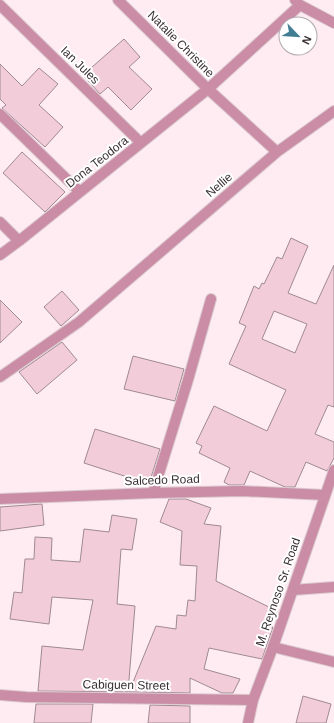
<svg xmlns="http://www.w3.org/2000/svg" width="334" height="723" viewBox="0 0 334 723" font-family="Helvetica,sans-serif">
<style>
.building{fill:#f3ccda;stroke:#9f8a92;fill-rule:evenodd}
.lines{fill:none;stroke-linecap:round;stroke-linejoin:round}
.service-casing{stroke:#dbcad0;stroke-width:12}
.minor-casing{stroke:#dbcad0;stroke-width:12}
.tertiary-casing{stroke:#dbcad0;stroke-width:12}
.service{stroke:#ca8da5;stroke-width:10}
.minor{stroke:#ca8da5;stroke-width:10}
.tertiary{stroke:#ca8da5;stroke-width:10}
.labels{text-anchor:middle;stroke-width:4;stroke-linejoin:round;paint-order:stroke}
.street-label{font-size:12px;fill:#393033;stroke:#fff}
</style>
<rect width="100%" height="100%" fill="#feecf2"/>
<path class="building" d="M124 39 140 57 129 67 152 89 131 110 108 87 100 94 83 75Z
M0 64 22 86 39 68 58 84 39 105 63 127 45 147 2 108 6 105 0 99Z
M22 152 65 192 45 212 3 173Z
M291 238 308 246 288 293 316 304 334 265V407L328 405 315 434 334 442V458L327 471 306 462 295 487H285L250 471 244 485H229L224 482 230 468 199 453 202 446 196 443 214 406 267 431 286 390 229 364 246 326 239 323 254 286 259 289 262 283 264 284 277 257 282 259ZM274 311 307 324 295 353 262 339Z
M62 291 79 310 61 326 44 307Z
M0 300 22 322 0 343Z
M62 342 77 360 37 394 19 372Z
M133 356 184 369 175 401 124 389Z
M95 429 160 449 149 484 84 463Z
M169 499H186L211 508 204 524 221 526 216 581 277 611 270 626 273 627 262 659 209 648 204 669 240 679 233 693H222L190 678V693L129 692 156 626 176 629 177 615 186 616 188 600 195 601 197 566 180 565 182 531 160 522Z
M42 504 44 525 0 531V507Z
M112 515 137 519 132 550 121 549 117 604 135 606 128 692 38 691 42 646 83 650 93 600 52 597 49 624 10 619 14 592 22 593 25 559H34L35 537 52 538 51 560 80 562 84 529 109 532Z
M303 696 331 704 326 723H296Z
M36 704H93L91 723H34Z
M150 705 190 706V723H148Z"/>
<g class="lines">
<g class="service-casing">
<path id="service" d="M293 590 334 587"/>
</g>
<g class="minor-casing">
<path id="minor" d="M295 0 300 5 334 23
M0 5 141 143
M0 114 80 192
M277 152 334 111
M0 222 19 241
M0 255 19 241 208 89 118 0
M0 377 79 322 277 152 208 89 300 5
M153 493 188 380 211 299
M0 499 153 493 242 491 325 495
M273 647 334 662
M0 695 26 697 253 700"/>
</g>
<g class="tertiary-casing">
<path id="tertiary" d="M248 723 253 700 273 647 334 470"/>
</g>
<use href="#service" class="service"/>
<use href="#minor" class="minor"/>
<use href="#tertiary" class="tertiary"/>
</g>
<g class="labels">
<g class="street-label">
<text transform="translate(181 44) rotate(45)" y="4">Natalie Christine</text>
<text transform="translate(80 65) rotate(44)" y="4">Ian Jules</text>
<text transform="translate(97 162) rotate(-38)" y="4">Dona Teodora</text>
<text transform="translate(219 185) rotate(-41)" y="4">Nellie</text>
<text transform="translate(162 480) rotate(-2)" y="4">Salcedo Road</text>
<text transform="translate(278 592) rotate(-71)" y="4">M. Reynoso Sr. Road</text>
<text transform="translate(126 685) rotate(1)" y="4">Cabiguen Street</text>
</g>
</g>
<g transform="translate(298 36) rotate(115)"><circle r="19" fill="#ffffff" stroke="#b0acad"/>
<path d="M0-3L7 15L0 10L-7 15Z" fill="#417e94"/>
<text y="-6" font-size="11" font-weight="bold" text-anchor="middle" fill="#393033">N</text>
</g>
</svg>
